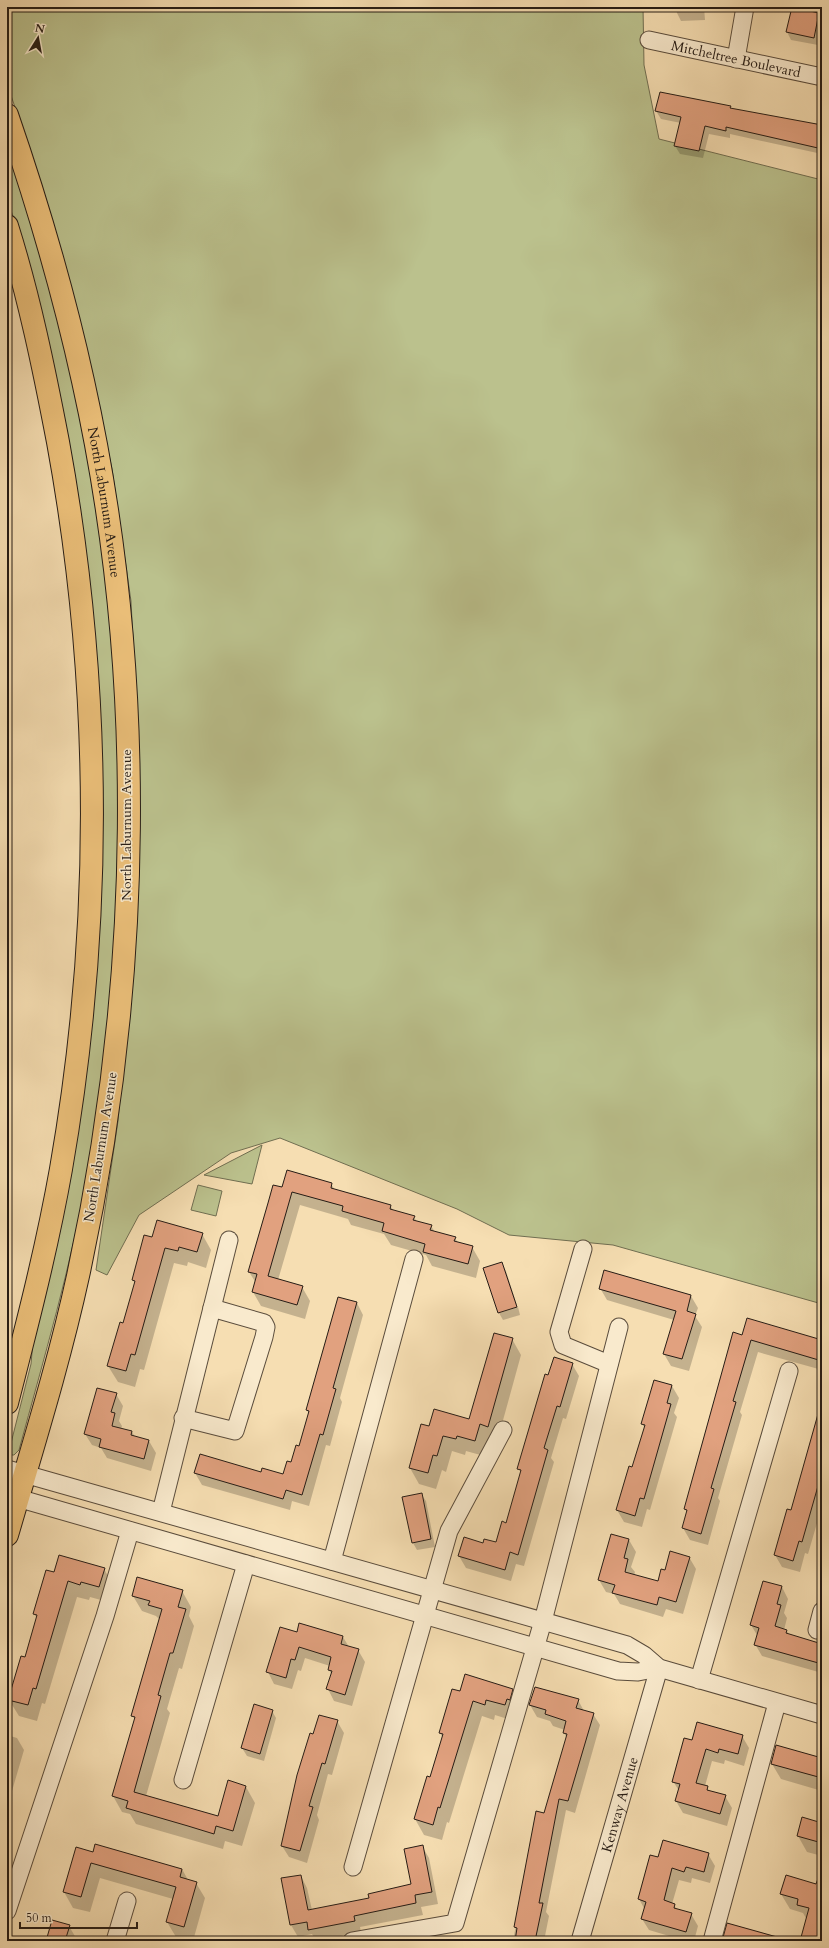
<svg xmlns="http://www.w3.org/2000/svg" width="829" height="1948" viewBox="0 0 829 1948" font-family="Cardo,serif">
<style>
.green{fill:#bbc18d;stroke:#706e51}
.shadow{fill:#0003}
.building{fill:#e1a17f;stroke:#261c15}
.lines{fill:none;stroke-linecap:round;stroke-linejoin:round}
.minor-casing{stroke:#5a4c3c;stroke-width:19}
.major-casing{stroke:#261c15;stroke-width:24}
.minor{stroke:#f9eacd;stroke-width:17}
.major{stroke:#ebbf79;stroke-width:22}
.labels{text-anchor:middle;stroke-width:3;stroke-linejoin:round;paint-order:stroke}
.street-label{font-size:14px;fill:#261c15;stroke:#f9eacd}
</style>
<rect width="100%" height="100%" fill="#f6deb2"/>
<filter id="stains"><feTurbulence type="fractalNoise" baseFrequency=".005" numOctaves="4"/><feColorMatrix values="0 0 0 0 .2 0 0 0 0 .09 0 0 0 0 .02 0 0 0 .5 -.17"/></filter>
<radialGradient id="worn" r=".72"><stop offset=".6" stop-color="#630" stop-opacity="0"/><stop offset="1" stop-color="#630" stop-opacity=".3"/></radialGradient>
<path class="green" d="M7 7H643L644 65 659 139 822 180V1304L613 1245 509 1235 457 1209 280 1138 231 1153 139 1215 107 1275 96 1270 118 1121 137 898 138 736 131 601 112 469 85 342 27 142 7 84Z
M7 144C16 169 25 194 33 220 41 245 47 271 53 297 113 524 131 759 111 993 105 1052 99 1113 88 1172 71 1266 44 1358 19 1450L14 1455H10L9 1451 31 1364 34 1330 64 1188 94 647 15 222 7 199Z
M262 1145 252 1184 204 1175Z
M198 1185 222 1191 216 1216 191 1210Z"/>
<path class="shadow" d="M676 7H704L705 20 681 21 677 13Z
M793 7H815L820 9 822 13V26L818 45 791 40 787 32Z
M730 107 732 110 822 127V154L730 134V138L709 134 703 158 680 154 675 146 681 123 661 119 656 111Z
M331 1184 335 1190 390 1206 394 1211 414 1217 417 1222 431 1226 435 1232 455 1238 458 1243 472 1247 480 1261 476 1278 432 1266 426 1255 391 1245 384 1234 351 1225 348 1219 300 1205 278 1280 302 1287 310 1301 305 1319 261 1306 253 1292 256 1283 249 1272 282 1188Z
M202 1234 211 1250 206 1268 188 1262 187 1266 174 1263 144 1370 140 1369 135 1387 118 1382 108 1366 124 1324 135 1284 133 1280 153 1238Z
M502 1263 506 1271 517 1305 499 1311Z
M600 1288 691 1296 698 1308 695 1316 702 1327 689 1371 671 1366 664 1354 674 1320 607 1300Z
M357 1303 363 1315 340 1398 342 1402 330 1446 326 1445 309 1506 292 1501 290 1510 202 1485 195 1473H262L284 1476 300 1447 309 1414 307 1410Z
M518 1307 520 1315 503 1320 499 1313Z
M742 1336 822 1341V1370L758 1352 740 1412 742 1415 718 1498 720 1501 708 1545 690 1540 683 1528 687 1513 685 1509Z
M512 1339 521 1355 497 1442 484 1456 466 1451 465 1455 452 1451 446 1472 442 1470 436 1489 419 1484 410 1468 430 1427 470 1420Z
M572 1364 579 1376 566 1419 563 1418 551 1458 554 1462 524 1566 516 1564 511 1581 466 1568 459 1556 483 1544H497L507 1524 521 1474 519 1469 549 1377Z
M655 1381 672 1386 679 1398 674 1413 677 1417 650 1510 647 1509 642 1527 624 1522 617 1510 633 1468 645 1428 642 1424Z
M116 1394 123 1406 119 1421 122 1426 121 1429 132 1432 135 1437 149 1441 156 1453 151 1471 107 1458 101 1448 92 1445 85 1434Z
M822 1417V1506L808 1554 805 1553 800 1572 782 1567 775 1555 792 1511Z
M421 1494 426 1501 435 1547 417 1550 413 1543Z
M612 1535 629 1540 636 1552 631 1567 635 1572 634 1576 658 1583 666 1571 689 1557 696 1569 683 1614 666 1609 663 1617 620 1604 614 1594 606 1592 599 1580Z
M104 1569 113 1585 108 1602 90 1597 89 1600 77 1597 45 1704 42 1703 37 1721 19 1716 9 1700 25 1659 37 1618 34 1614 55 1573Z
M782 1587 788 1599 784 1613 787 1618 784 1630 787 1631 789 1635 822 1645V1673L762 1656 755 1644 757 1635 751 1625Z
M182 1591 191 1607 189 1616 194 1626 182 1669 179 1668 167 1709 170 1713 146 1796 218 1817 246 1787 255 1803 242 1846 225 1841 223 1849 136 1824 130 1814 122 1812 113 1796 135 1720 133 1716 160 1620 156 1616 142 1611 133 1596Z
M300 1625 343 1637 349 1647 358 1650 365 1662 352 1706 334 1701 328 1689 332 1675 329 1670 330 1666 305 1658 301 1671 298 1670 292 1689 274 1684 268 1672 298 1633Z
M512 1689 521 1705 514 1721 495 1715 494 1720 482 1716 449 1823 447 1822 442 1840 424 1835 415 1819 431 1778 443 1738 440 1733 461 1692Z
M578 1700 584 1711 593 1714 600 1725 575 1813 566 1810 546 1912 549 1916 544 1941H513L537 1812 545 1814 567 1738 564 1733 565 1730 553 1726 550 1721 537 1717 530 1705Z
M272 1711 276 1718 264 1761 247 1756 242 1748Z
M337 1721 344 1733 332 1775 328 1774 317 1815 319 1820 307 1863 289 1857 282 1846 292 1803 291 1801 311 1734 314 1735Z
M7 1735 17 1738 24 1750 7 1808Z
M742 1736 749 1748 744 1766 725 1760 724 1764 712 1761 705 1786 710 1792 725 1796 732 1808 727 1826 683 1813 676 1801 679 1791 673 1781 693 1741Z
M822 1759V1791L781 1779 772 1764Z
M822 1821V1856L807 1852 798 1836 821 1824Z
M422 1846 429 1858 438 1904 421 1907 423 1915 360 1927 361 1932 316 1941 312 1934 298 1937 291 1925 282 1879 301 1876 307 1888 312 1910 370 1899 412 1885Z
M93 1853 182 1869 188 1880 196 1883 205 1898 193 1941 176 1937 167 1922 173 1899 100 1878 90 1912 73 1908 64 1892Z
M708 1854 715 1866 710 1883 692 1878 691 1883 679 1880 672 1904 678 1910 691 1914 698 1926 694 1941H686L649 1930 642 1919 645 1910 639 1899 659 1859Z
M822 1887V1941H801L807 1920 803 1913 790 1909 781 1894Z
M728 1924 786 1941H723Z
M69 1926 76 1938 75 1941H47Z
M789 1938 801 1941H788Z"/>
<path class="building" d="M792 7 819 13 814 38 786 32Z
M660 92 731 106 730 108 822 125 818 148 726 127V131L705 126 699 151 674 146 681 117 655 111Z
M287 1170 332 1183 331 1188 391 1205 390 1209 415 1216 413 1220 432 1225 430 1230 456 1237 454 1241 473 1246 468 1264 423 1252 425 1244 382 1231 384 1223 342 1211 343 1206 292 1192 268 1276 303 1286 297 1305 252 1292 257 1274 248 1272 268 1203 273 1185 282 1187Z
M157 1220 203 1233 197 1252 179 1247 178 1251 165 1248 135 1355 131 1354 126 1371 107 1366 120 1322 123 1323 135 1281 132 1280 144 1235 152 1237Z
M502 1262 517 1307 498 1313 483 1268Z
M604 1270 691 1295 687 1311 696 1314 682 1359 663 1354 676 1311 599 1289Z
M338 1297 357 1302 333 1388 336 1389 323 1435 320 1434 302 1495 286 1490 283 1499 194 1473 200 1454 261 1472 262 1468 283 1474 287 1461 291 1462 296 1445 299 1446 309 1411 306 1410Z
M747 1318 822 1340V1361L751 1340 733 1401 736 1402 711 1488 714 1489 701 1534 682 1528 687 1510 684 1509 733 1332 742 1335Z
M494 1333 513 1338 488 1427 480 1424 475 1441 457 1436 456 1439 443 1436 437 1456 433 1455 428 1473 409 1468 421 1424 429 1426 434 1409 469 1419Z
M554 1357 573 1363 560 1407 557 1406 544 1448 548 1450 518 1555 510 1552 505 1570 458 1556 464 1537 483 1543 484 1539 496 1542 502 1521 506 1523 521 1470 517 1469 545 1374 548 1375Z
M654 1380 672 1385 667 1403 671 1404 644 1499 640 1498 635 1516 616 1510 629 1466 632 1467 645 1425 641 1424Z
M97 1388 117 1393 111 1412 115 1413 112 1426 132 1431 131 1435 149 1440 144 1459 99 1447 101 1439 84 1434Z
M818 1414 822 1415V1472L802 1542 799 1541 793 1561 774 1555 787 1509 791 1510Z
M422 1493 431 1539 412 1543 402 1497Z
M611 1534 629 1539 624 1558 628 1559 625 1572 658 1581 661 1569 665 1570 670 1551 690 1557 676 1602 659 1597 657 1605 612 1593 615 1585 598 1580Z
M59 1555 105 1568 99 1587 81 1582 80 1585 68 1581 36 1689 33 1688 28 1705 8 1700 21 1656 25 1657 37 1615 33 1614 46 1570 54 1572Z
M137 1577 183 1590 178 1607 186 1609 173 1653H170L158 1695 161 1696 134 1792 218 1816 228 1780 246 1786 233 1831 216 1826 214 1834 188 1826 126 1808 128 1801 112 1796 135 1717 131 1716 162 1609 148 1605 150 1601 132 1596Z
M763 1581 782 1586 777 1604 781 1605 775 1626 787 1630 786 1633 822 1644V1664L754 1645 759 1628 750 1625Z
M299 1623 343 1636 341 1644 359 1649 345 1695 326 1689 332 1671 328 1670 331 1657 299 1647 295 1660 291 1659 286 1678 266 1672 280 1627 297 1632Z
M465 1674 513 1689 510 1700 507 1699 505 1705 486 1700 485 1705 473 1701 440 1808 438 1807 433 1825 414 1819 427 1776 430 1777 443 1734 439 1733 452 1689 460 1691Z
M535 1687 579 1699 576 1708 594 1713 568 1801 559 1799 539 1903H543L535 1941H515L517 1928 514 1927 536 1811 544 1813 567 1734 563 1733 566 1721 545 1714 546 1710 529 1705Z
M254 1704 273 1710 260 1754 241 1748Z
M319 1715 338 1720 325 1764 322 1763 309 1806 313 1807 300 1851 281 1846 297 1775 310 1733 313 1734Z
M697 1722 743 1735 738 1754 719 1749 718 1753 706 1749 696 1783 708 1786 707 1790 726 1795 720 1814 675 1801 680 1784 672 1782 684 1738 692 1740Z
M776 1745 822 1758V1778L771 1764Z
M802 1817 822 1823V1843L797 1836Z
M663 1840 709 1853 704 1872 686 1867 684 1872 672 1868 664 1900 675 1904 674 1908 692 1913 686 1932 641 1919 646 1902 638 1899 650 1855 658 1857Z
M95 1844 182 1869 180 1877 197 1882 184 1927 166 1922 176 1887 91 1863 81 1897 63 1892 76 1847 93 1852Z
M423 1845 432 1892 415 1895 416 1903 354 1916 355 1921 308 1930 307 1922 290 1925 281 1878 301 1875 308 1910 369 1898 368 1894 411 1884 404 1849Z
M786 1875 816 1884 819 1876H822V1941H800L809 1908 797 1905 798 1899 780 1894Z
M52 1920 70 1925 65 1941H46Z
M727 1923 777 1937V1941H722Z"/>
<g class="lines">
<g class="minor-casing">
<g id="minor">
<path id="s1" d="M649 40 822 77"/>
<path d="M736 59 745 7"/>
<path d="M583 1249 559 1332 563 1345 609 1364"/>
<path d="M183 1418 235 1431 264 1337 266 1327 264 1323 212 1308"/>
<path d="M7 1469 627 1645 644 1655 659 1668 822 1715"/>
<path d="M7 1495 618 1671 638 1672 659 1668"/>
<path d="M161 1512 229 1240"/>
<path d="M332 1561 414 1259"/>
<path d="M817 1630 822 1611"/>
<path d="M699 1680 789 1371"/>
<path d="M183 1780 246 1564"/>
<path d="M353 1867 449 1531 503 1430"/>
<path d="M7 1911 105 1616 130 1531"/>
<path d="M115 1941 127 1901"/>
<path d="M352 1941 455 1923 543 1621 619 1327"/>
<path id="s2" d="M580 1941 659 1668"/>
<path d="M712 1941 777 1703"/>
</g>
</g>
<g class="major-casing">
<g id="major">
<path id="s3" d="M7 115C37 202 63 290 83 381 148 673 142 983 78 1276 59 1363 32 1449 7 1535"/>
<path d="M7 226C29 296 44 369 58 442 102 683 103 928 61 1169 47 1248 27 1325 7 1403"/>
</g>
</g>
<use href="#minor" class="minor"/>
<use href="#major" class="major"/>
</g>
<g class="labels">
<g class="street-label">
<text dy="5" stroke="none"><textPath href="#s1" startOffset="89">Mitcheltree Boulevard</textPath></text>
<text dy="5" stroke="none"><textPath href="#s3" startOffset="400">North Laburnum Avenue</textPath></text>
<text transform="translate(126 825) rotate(-90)" y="5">North Laburnum Avenue</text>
<text transform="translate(100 1147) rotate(-81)" y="5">North Laburnum Avenue</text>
<text dy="5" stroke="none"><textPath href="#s2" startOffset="142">Kenway Avenue</textPath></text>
</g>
</g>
<rect width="829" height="1948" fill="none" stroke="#f6deb2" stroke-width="24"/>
<rect x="8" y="8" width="813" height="1932" fill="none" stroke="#261c15" stroke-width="2"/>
<rect x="12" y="12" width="805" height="1924" fill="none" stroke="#261c15"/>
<g transform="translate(38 38) rotate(11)" stroke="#f9eacd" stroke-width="3" paint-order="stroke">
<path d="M0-3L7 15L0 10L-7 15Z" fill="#261c15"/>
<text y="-6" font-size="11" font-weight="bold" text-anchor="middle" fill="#261c15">N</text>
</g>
<path d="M20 1922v6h117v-6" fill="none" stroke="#261c15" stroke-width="2"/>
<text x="26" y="1922" font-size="12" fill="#261c15" stroke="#f9eacd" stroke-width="3" paint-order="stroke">50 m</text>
<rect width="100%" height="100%" filter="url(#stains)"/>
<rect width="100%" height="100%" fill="url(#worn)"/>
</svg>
